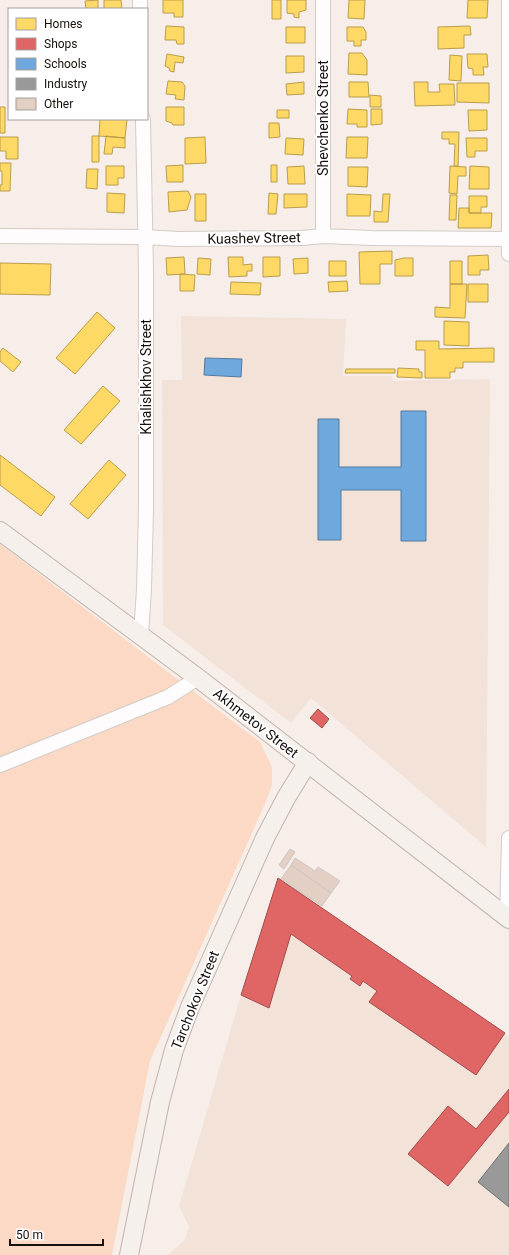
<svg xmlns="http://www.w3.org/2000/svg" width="509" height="1255" viewBox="0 0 509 1255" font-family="Roboto,sans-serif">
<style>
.built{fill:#f3e2d8}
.green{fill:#fbd9c5}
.homes{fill:#ffd966;stroke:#b99d4b}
.shops{fill:#e06666;stroke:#a34c4b}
.schools{fill:#6fa8dc;stroke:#547a9e}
.industry{fill:#999;stroke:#72706f}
.building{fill:#e3cfc4;stroke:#cec7c3}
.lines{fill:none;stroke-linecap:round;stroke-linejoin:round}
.minor-casing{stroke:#d3ccc7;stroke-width:16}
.major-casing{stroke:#c1b4ac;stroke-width:20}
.minor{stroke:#fefcfc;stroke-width:14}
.major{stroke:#f6f0ec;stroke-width:18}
.labels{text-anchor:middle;stroke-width:4;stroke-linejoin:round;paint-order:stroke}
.street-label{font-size:14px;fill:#16100d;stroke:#fff}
</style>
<rect width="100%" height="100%" fill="#f7eee9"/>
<path class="built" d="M181 316 346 319 343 376H392L393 381 490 379 486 847 311 698 291 723 163 625 162 380H182Z
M278 878 509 1037V1255H168L184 1241 189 1227 179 1206 241 995Z"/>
<path class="green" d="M0 544 260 742 272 767V785L264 806 150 1061 112 1255H0Z"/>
<path class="homes" d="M98 0V9H86L85 1Z
M104 0H121L122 9H104Z
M163 0H183V17H174V13H163Z
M272 0H281V19H272Z
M287 0H306V10L299 12V18L294 17V14L287 13Z
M349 0H365L364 19 348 18Z
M468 0H488L487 18H467Z
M166 26 184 27V44H177L176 40H165Z
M470 26 471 35H464V48L438 49V27Z
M286 27H305V43H286Z
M347 27H363L366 32V40H361V46H354V41H347Z
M349 53H362L367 60V75L348 74Z
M167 54 184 57 183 63 175 62 174 72 170 71 169 68 165 66Z
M467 54H487L488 67H483L484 75H473V69L468 68Z
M450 55 462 56 461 81 449 80Z
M286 56H304V72L286 73Z
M168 81 182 82 185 86 184 100 175 99 176 95 166 94Z
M304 82V94L287 95 286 84Z
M349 82H368L369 97H349Z
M414 82H428V92H440L439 84H454L455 105 415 106Z
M457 83H489V103L457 102Z
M370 95 381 96V107H370Z
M0 107H5V133H0Z
M166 107H184V125H173L172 123 166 121Z
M348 109 367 110V127H357V124H347Z
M371 109H382V124L371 125Z
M277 110H289V118H277Z
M468 110H487V130L469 131Z
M100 119H127L125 138 99 136Z
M269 123H279L280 137 269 138Z
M442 132H459L458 166H454L455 144H449V139H442Z
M92 136H99V162H92Z
M106 136 125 138V148L113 147 112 154H104Z
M0 137H18V159H6V151H0Z
M205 137 206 163 185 164V138Z
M347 137H368L367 158H346Z
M286 138 304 139 303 155 285 154Z
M466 138H487V151H475V157H467Z
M0 163H11L10 191H0V185H2V171H0Z
M183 165V182H167L166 166Z
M271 165H277V182H271Z
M106 166H124V178H118V185H106Z
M304 166 305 184H288L287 167Z
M450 166 466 167V176H458L457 194 449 193Z
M470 166 489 167V189H469Z
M348 167H368L367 187 348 186Z
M87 169H98L97 189 86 188Z
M188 191 191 197 187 210 169 212 168 192Z
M107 193 125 194 124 213 107 212Z
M269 193 278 194 276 214H268Z
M195 194H206V221H195Z
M284 194H307V207L284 208Z
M347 194 371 195 370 216H347Z
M383 194H390L388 222H374V211L382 212Z
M450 195H457L456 220H449Z
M469 196H487V207H481V213H469Z
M459 208H469V213H492L491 228H458Z
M392 251V264H380V284H360L359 252Z
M488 255 489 270H480V275H468V256Z
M184 257 185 274 167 275 166 258Z
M228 257H243V265L252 264V271H247V276L229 277Z
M263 257H280V276L263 277Z
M198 258 211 259 210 275 197 274Z
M308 258V273L294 274 293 259Z
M404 258H413V276H395V260Z
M329 261H346V276H329Z
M450 261H462V284H450Z
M0 263 51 264 50 295 0 294Z
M180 274 195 275 194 291H180Z
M347 281 348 291 329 292 328 282Z
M231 282 261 283 260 295 230 294Z
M450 284H467L465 318 435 317V307L450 308Z
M468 284H488V302H468Z
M97 312 115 328 75 374 56 358Z
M444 321 469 322V346L444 345Z
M416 341H439V349L494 348V362H463V368H455V372H450V378H425V350H416Z
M3 348 21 362 13 372 0 361V352Z
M398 368 419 369V372H422V378L397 377Z
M346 369H395V373H345Z
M103 386 120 401 81 444 64 430Z
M0 455 55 497 41 516 0 485Z
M109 460 126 475 88 519 70 504Z"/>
<path class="shops" d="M318 709 329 719 322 728 310 718Z
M278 878 505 1033 476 1075 369 1002 377 991 363 981 360 986 350 979 352 976 291 934 269 1008 241 995Z
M509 1089V1112L448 1186 408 1154 448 1106 476 1129Z"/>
<path class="schools" d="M205 358 242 359 241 377 204 375Z
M401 411H426V541H401V490H341V540H318V419H339V467H401Z"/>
<path class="industry" d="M509 1143V1207L478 1182Z"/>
<path class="building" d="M290 849 295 852 284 869 279 865Z
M295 858 315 871 318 867 340 881 331 893 291 865Z
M291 865 331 893 322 906 281 879Z"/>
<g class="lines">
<g class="minor-casing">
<path id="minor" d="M140 0V9
M323 0V236
M509 0V254
M0 236 145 237 178 239 302 238 323 236 371 238 509 239
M141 635 144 589 146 509V270L143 119
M0 765 168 697 198 678
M507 917 509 838"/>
</g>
<g class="major-casing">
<path id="major" d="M0 531 198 678 509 919
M129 1255 160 1102 174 1050 190 1007 265 838 286 798 308 762"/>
</g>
<use href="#minor" class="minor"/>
<use href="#major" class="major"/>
</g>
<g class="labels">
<g class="street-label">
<text transform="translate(323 118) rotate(-90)" y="5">Shevchenko Street</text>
<text transform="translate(254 238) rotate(-1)" y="5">Kuashev Street</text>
<text transform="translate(146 377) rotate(-90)" y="5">Khalishkhov Street</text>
<text transform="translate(256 723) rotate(38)" y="5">Akhmetov Street</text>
<text transform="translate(195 1000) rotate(-68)" y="5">Tarchokov Street</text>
</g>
</g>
<rect x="8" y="8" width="140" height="112" fill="#ffffff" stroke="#a29f9e"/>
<rect x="16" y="18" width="20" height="12" fill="#ffd966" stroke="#a29f9e"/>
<text x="44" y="28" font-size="12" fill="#16100d">Homes</text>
<rect x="16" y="38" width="20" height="12" fill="#e06666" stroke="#a29f9e"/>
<text x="44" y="48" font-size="12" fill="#16100d">Shops</text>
<rect x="16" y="58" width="20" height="12" fill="#6fa8dc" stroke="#a29f9e"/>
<text x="44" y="68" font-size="12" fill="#16100d">Schools</text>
<rect x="16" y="78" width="20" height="12" fill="#999999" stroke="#a29f9e"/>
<text x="44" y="88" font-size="12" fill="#16100d">Industry</text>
<rect x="16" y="98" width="20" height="12" fill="#e3cfc4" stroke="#a29f9e"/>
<text x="44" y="108" font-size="12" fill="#16100d">Other</text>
<path d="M10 1239v6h93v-6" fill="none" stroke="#16100d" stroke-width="2"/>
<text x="16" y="1239" font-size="12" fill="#16100d" stroke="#ffffff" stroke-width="3" paint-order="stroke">50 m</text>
</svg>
